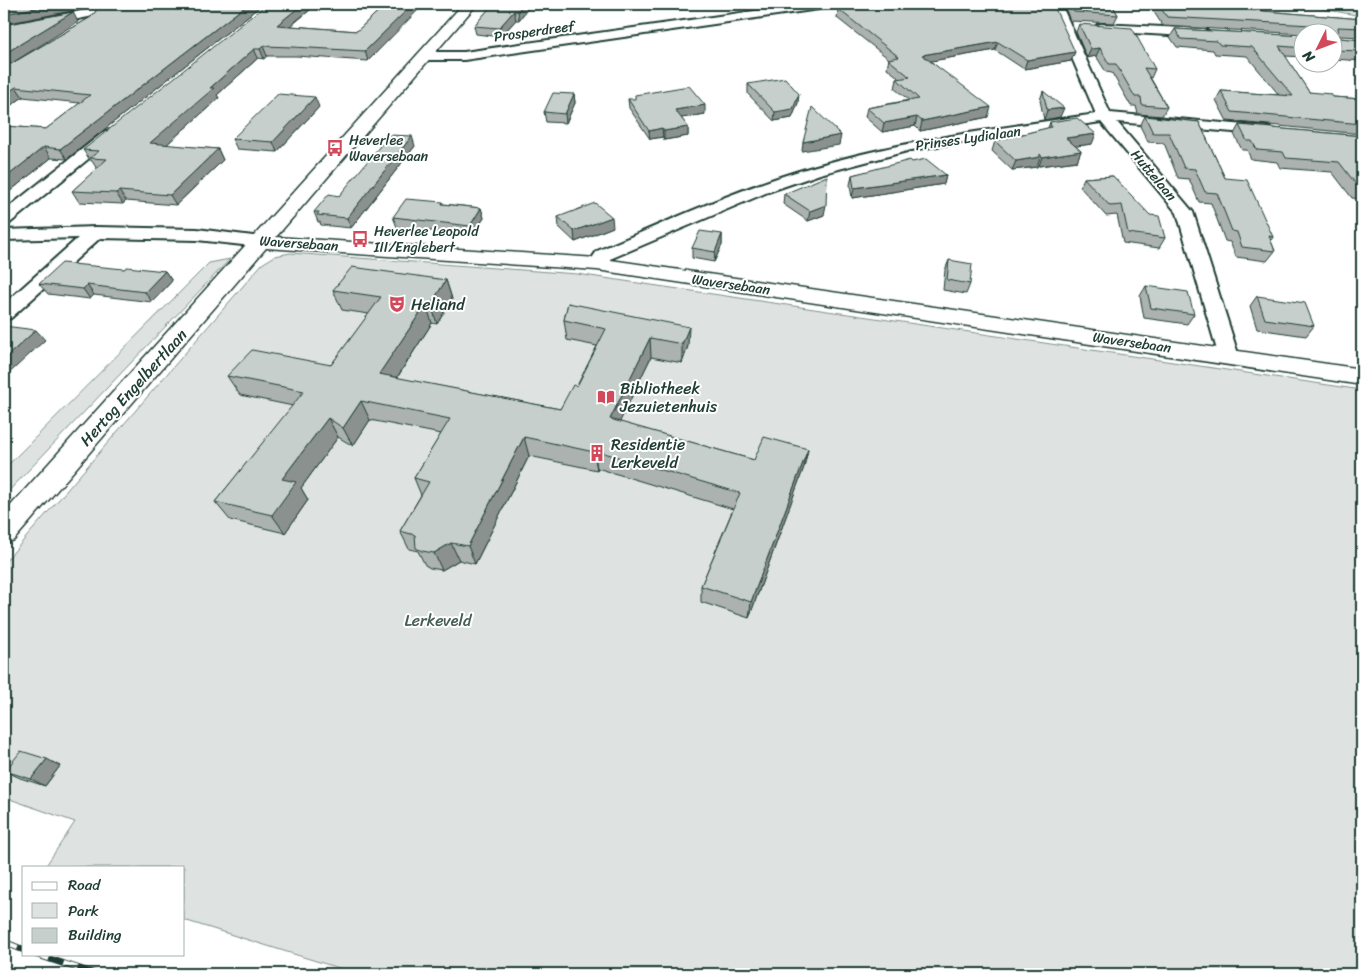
<svg xmlns="http://www.w3.org/2000/svg" width="1366" height="978" viewBox="0 0 1366 978" font-family="Sriracha,sans-serif">
<style>
.green{fill:#dee3e2;stroke:#7e908b}
.lines{fill:none;stroke-linecap:round;stroke-linejoin:round}
.minor-casing{stroke:#1f3d34;stroke-width:4}
.tertiary-casing{stroke:#1f3d34;stroke-width:3}
.minor{fill:#fff;fill-rule:evenodd}
.tertiary{fill:#fff;fill-rule:evenodd}
.rail-casing{stroke:#1f3d34;stroke-width:7}
.rail{stroke:#fff;stroke-width:5;stroke-dasharray:15;stroke-linecap:butt}
.wall{fill:#abb2af;stroke:#1f3d34}
.shaded-wall{fill:#8b918f;stroke:#1f3d34}
.building{fill:#c7cfcc;stroke:#1f3d34}
.labels{text-anchor:middle;stroke-width:4;stroke-linejoin:round;paint-order:stroke}
.far-street-label{font-size:14px;fill:#1f3d34;stroke:#fff}
.far-poi-label{font-size:14px;fill:#1f3d34;stroke:#fff;text-anchor:start}
.poi-label{font-size:16px;fill:#1f3d34;stroke:#fff;text-anchor:start}
.street-label{font-size:16px;fill:#1f3d34;stroke:#fff}
.park-label{font-size:16px;fill:#455e57;stroke:#fff}
</style>
<rect width="100%" height="100%" fill="#fff"/>
<filter id="ink" filterUnits="userSpaceOnUse"><feTurbulence type="fractalNoise" baseFrequency=".02" numOctaves="2"/><feDisplacementMap in="SourceGraphic" scale="10" xChannelSelector="R" yChannelSelector="G"/><feConvolveMatrix kernelMatrix="1 2 1 2 8 2 1 2 1" color-interpolation-filters="sRGB"/></filter>
<g filter="url(#ink)">
<path class="green" d="M1293 4H1362V16Z
M290 253 577 274 1362 390V974H358L184 920V867H45L75 822 4 797V563L262 264 275 256Z
M230 259 4 496V469L209 263Z"/>
<g class="lines">
<g class="minor-casing">
<path id="minor" d="M117 4H139L133 8 4 34V26Z
M803 4H832L826 8 464 60H424L417 56 424 52H464Z
M1049 4H1061L1110 113 1268 127 1275 131 1268 135 1117 122 1193 212 1239 357 1236 362 1229 364 1222 362 1219 357 1177 213 1101 122 911 150 820 174 768 192 610 259 603 268H591L588 264 597 251C667 222 736 189 809 168 903 140 1000 128 1096 114Z
M1101 24 1204 29 1210 33 1204 37 1097 31 1095 28 1097 25Z
M110 130 115 131 117 134 115 137 10 223 4 224V211L105 131Z
M96 227 197 229 261 237 267 238 270 242 267 246 261 247 197 240 100 238 11 318 4 320V304L78 238 4 240V230Z"/>
</g>
<g class="tertiary-casing">
<path id="tertiary" d="M463 4H477L276 237 597 258 1362 369V385L597 270 266 248 14 540 4 544V513Z"/>
</g>
<use href="#minor" class="minor"/>
<use href="#tertiary" class="tertiary"/>
<g class="rail-casing">
<path id="rail" d="M4 942 24 950
M35 954 95 974
M4 969 17 974"/>
</g>
<use href="#rail" class="rail"/>
</g>
<path class="wall" d="M4 4H263L67 159 51 158 4 196V126L46 129 80 103 23 97 4 110V68L91 17 96 11V6Z
M317 4 291 26 357 31 386 4 368 61 296 56H267L264 59 258 58 217 95 219 98 166 145 218 149 223 160 176 205 126 201 123 204 79 202 72 191 97 169 92 161 90 160 83 150Z
M493 4H531L519 20H516L500 37 476 34 474 26Z
M875 4 1071 61 1024 69 995 50 931 61 988 117 920 131 915 126 882 132 865 117 867 108 909 100 895 89 897 79H900L887 68 889 59 837 18 838 9Z
M1068 4H1073L1075 5 1074 4H1112L1118 15 1114 23 1070 21 1066 10Z
M1154 4H1235L1252 10 1362 19V38V37L1339 36V38L1362 40V61L1334 59V32H1304V34L1163 26 1152 9Z
M1079 24 1155 69 1151 78 1150 77 1167 107 1162 116 1138 114 1136 106H1131L1112 73 1106 72 1096 56 1087 58 1076 32Z
M1175 29 1304 36V57L1285 56 1309 92 1333 97 1362 99V134L1227 121 1216 100 1221 91 1279 95 1247 56 1215 54 1213 50 1177 47 1170 37Z
M748 84 798 103 792 118 774 121 748 94Z
M1043 91 1060 117 1044 120 1040 100Z
M574 94 575 103 566 123 546 122 544 112Z
M628 99 705 114 681 118 688 127V136L664 140 663 137 650 139 629 108Z
M319 107 277 152 237 149 232 139Z
M1145 116 1199 122 1225 178 1273 237 1271 241 1275 251 1267 261 1236 257 1230 242 1225 241 1211 203 1199 202 1189 179 1178 178 1164 143 1148 142 1140 126Z
M1050 122 1092 144 1075 146 1081 151 1077 161 1039 166 1037 165V167L1012 170 992 151 995 141 1048 128Z
M1239 125 1362 136V199L1352 198 1332 172 1280 168 1277 162 1251 159 1247 150H1242L1234 134Z
M415 146 351 228 321 225 320 222H318L314 212Z
M912 162 946 175 944 184 852 198 850 185 852 175Z
M1113 176 1165 238 1159 248 1123 243 1117 215 1106 216 1080 187 1084 178Z
M784 194 824 215 808 221 783 204Z
M443 204 481 208 484 218 472 236 397 227 393 217Z
M558 217 613 227 575 242 559 227Z
M722 234V245L714 262 692 258V248Z
M949 260 970 284 966 294 943 290 945 270Z
M124 269 165 271 172 281 152 302 94 295 90 299 48 294 39 284Z
M446 280 452 299 437 324 432 323 397 378 560 409 577 386 597 346 567 340 564 320 568 303 688 346 682 363 651 357 619 422 754 460 808 449 804 467 749 618 701 602V586L733 509 597 468V470L529 456 475 564 459 560 442 570 430 568 425 565 418 551 409 549 400 531 421 495 414 478 441 434 370 420 353 446 338 437 301 488 308 500 285 533 230 520 215 502 293 406 240 395 227 376 331 365 369 314 342 310 333 290Z
M1146 286 1194 314 1187 324 1144 318 1140 296Z
M1257 296 1314 326 1306 336 1257 329 1250 306Z
M1362 321V339L1359 338 1361 323Z
M60 766 45 786 20 778 5 771Z"/>
<path class="shaded-wall" d="M56 4H108L4 24V14Z
M248 4H263L67 159 60 149Z
M303 4H317L280 34 277 25Z
M413 4H424L368 61 365 51Z
M523 4H531L519 20 518 11Z
M514 11 516 20 500 37 499 28Z
M73 12 78 22 4 68V54Z
M998 42 995 50 920 63 922 55Z
M263 46 267 56 264 59 260 49Z
M1100 48 1096 56 1087 58 1091 49Z
M254 49 258 58 217 95 219 98 156 154 150 143 210 88Z
M1075 52 1071 61 1024 69 1027 60Z
M16 87 23 97 4 110V95Z
M574 94 575 103 566 123 565 114Z
M799 94 798 103 792 118 774 121 775 112Z
M315 97 319 107 277 152 273 142Z
M705 105V114L676 119 675 110Z
M991 107 988 117 920 131 922 121Z
M1064 108 1060 117 1044 120 1047 110Z
M917 117 915 126 882 132 884 123Z
M688 127V136L664 140V131Z
M662 128 663 137 650 139 649 131Z
M1096 134 1092 144 1062 148 1066 138Z
M841 135 839 145 802 151 803 142Z
M412 136 415 146 351 228 347 218Z
M44 147 51 158 4 196V179Z
M218 149 223 160 176 205 170 195Z
M1081 151 1077 161 1039 166 1042 157Z
M1040 157 1037 167 1012 170 1016 161Z
M946 175 944 184 852 198 854 188Z
M119 191 126 201 123 204 116 193Z
M826 205 824 215 808 221 810 211Z
M481 208 484 218 472 236 470 226Z
M612 217 613 227 575 242 574 231Z
M722 234V245L714 262 715 252Z
M165 271 172 281 152 302 145 292Z
M4 273 8 279 4 283Z
M446 280 452 299 437 324 431 304Z
M87 285 94 295 90 299 83 289Z
M426 304 432 323 387 393 379 374Z
M689 327 688 346 682 363V344Z
M36 330 45 340 4 378V359Z
M650 338 651 357 612 438 610 419Z
M361 401 370 420 353 446 343 428Z
M328 418 338 437 301 488 308 500 285 533 272 515 282 479Z
M524 437 529 456 475 564 468 546Z
M808 449 804 467 749 618 751 602Z
M594 450 597 468V470L594 452Z
M451 543 459 560 442 570 434 553Z
M47 759 60 766 45 786 31 779Z"/>
<path class="building" d="M4 4H56L4 14Z
M108 4H248L60 149 44 147 4 179V126L46 129 90 95 16 87 4 95V68L91 17 96 11V6Z
M267 4H303L277 25 357 31 386 4H413L365 51 292 47 263 46 260 49H254L210 88H214L150 143 218 149 170 195 119 191 116 193 72 191 107 159 90 158 99 151 83 150Z
M493 4H523L518 11H514L499 28 474 26Z
M875 4H1053L1075 52 1027 60 998 42 922 55 991 107 922 121 917 117 884 123 867 108 919 99 897 79 910 77 888 59 899 57 838 9Z
M1070 4H1073L1087 12 1082 4H1112L1118 15 1074 12Z
M1158 4H1235L1248 6 1252 10 1362 19V28L1338 27 1339 38 1362 40V51L1334 50V32H1310L1311 25 1167 17Z
M73 12 4 54V25Z
M1079 24 1132 28 1155 69 1144 68 1167 107 1142 105 1141 97H1135L1116 64H1109L1100 48 1091 49Z
M1175 29 1304 36V48L1279 46 1309 92 1331 94 1333 97 1362 99V124L1232 112 1221 91 1293 96 1252 47 1220 45 1217 41 1181 39Z
M785 78 799 94 793 109 775 112 748 84Z
M689 86 705 105 675 110 688 127 664 131 662 128 649 131 628 99H635V95Z
M1043 91 1064 108 1047 110Z
M553 93 574 94 565 114 544 112Z
M278 94 315 97 273 142 232 139Z
M812 107 841 135 803 142Z
M1145 116 1199 122 1225 178 1247 180 1273 237 1269 236 1275 251 1242 247 1237 232 1232 231 1217 193 1205 192 1195 169 1184 168 1169 133H1153Z
M1077 118 1096 134 1066 138 1081 151 1042 157 1040 154V157L1016 161 995 141 1051 127 1050 122Z
M1239 125 1362 136V189L1359 188 1339 162 1286 158 1283 152 1257 150 1252 141H1247Z
M389 135 412 136 347 218 317 215 319 212H314L329 194 339 196Z
M926 159 946 175 854 188 852 175 910 160 912 162Z
M827 176 826 205 810 211 784 194Z
M1113 176 1150 215 1159 216 1165 238 1128 233 1122 205 1110 206 1084 178Z
M406 199 443 202 442 204 481 208 470 226 393 217Z
M595 203 612 217 574 231 558 217Z
M700 231 722 234 715 252 692 248Z
M949 260 972 264 970 284 947 280Z
M62 263 124 269 127 267 165 271 145 292 87 285 83 289 39 284Z
M352 267 446 280 431 304H426L379 374 560 409 573 385 577 386 606 329 564 320 568 303 689 327 682 344 650 338 610 419 754 460 764 437 808 449 751 602 701 586 740 493 594 450V452L524 437 468 546 451 543 434 553 422 551 416 548 415 535 400 531 429 482 414 478 450 419 361 401 343 428 328 418 282 479 296 482 272 515 215 502 304 391 227 376 252 350 331 365 381 297 333 290Z
M1146 286 1188 292 1194 314 1151 308Z
M1257 296 1305 303 1314 326 1265 319Z
M4 326 36 330 4 359Z
M21 751 47 759 31 779 5 771Z"/>
</g>
<defs>
<g id="bus-bare" transform="scale(1.35)"><path d="M-5-6H5V4H4V6H2V4H-2V6H-4V4H-5ZM-3.5-4V0h7V-4ZM-3.5 1.2v1.5H-2V1.2ZM2 1.2v1.5H3.5V1.2Z" fill="#d1495b" stroke="#fff" stroke-width="2.5" paint-order="stroke"/></g>
<g id="theatre-bare" transform="scale(1.35)"><path d="M-5-5.5Q0-4 5-5.5V0Q5 5 0 6Q-5 5-5 0ZM-3.3-2.5H-1v1.5H-3.3ZM1-2.5H3.3v1.5H1ZM-2.8 1Q0 5.5 2.8 1Z" fill="#d1495b" stroke="#fff" stroke-width="2.5" paint-order="stroke"/></g>
<g id="library-bare" transform="scale(1.35)"><path d="M-6-4Q-3-5.5-.7-3.5V5Q-3 3-6 4ZM6-4Q3-5.5 .7-3.5V5Q3 3 6 4Z" fill="#d1495b" stroke="#fff" stroke-width="2.5" paint-order="stroke"/></g>
<g id="building-bare" transform="scale(1.35)"><path d="M-4-6H4V6H1V3H-1V6H-4ZM-2.5-4.3h1.7v1.8h-1.7ZM.8-4.3h1.7v1.8H.8ZM-2.5-1h1.7V.8h-1.7ZM.8-1h1.7V.8H.8Z" fill="#d1495b" stroke="#fff" stroke-width="2.5" paint-order="stroke"/></g>
</defs>
<g fill-rule="evenodd">
<use href="#bus-bare" x="335" y="148"/>
<use href="#bus-bare" x="360" y="239"/>
<use href="#theatre-bare" x="397" y="304"/>
<use href="#library-bare" x="606" y="397"/>
<use href="#building-bare" x="597" y="453"/>
</g>
<g class="labels">
<g class="far-street-label">
<text transform="translate(534 31) rotate(-8)" y="5">Prosperdreef</text>
<text transform="translate(968 138) rotate(-8)" y="5">Prinses Lydialaan</text>
<text transform="translate(1154 175) rotate(50)" y="5">Huttelaan</text>
<text transform="translate(299 243) rotate(4)" y="5">Waversebaan</text>
<text transform="translate(731 284) rotate(8)" y="5">Waversebaan</text>
<text transform="translate(1132 342) rotate(8)" y="5">Waversebaan</text>
</g>
<g class="far-poi-label">
<text x="349" y="145">Heverlee<tspan x="349" dy="16">Waversebaan</tspan></text>
<text x="374" y="236">Heverlee Leopold<tspan x="374" dy="16">III/Englebert</tspan></text>
</g>
<g class="poi-label">
<text x="411" y="310">Heliand</text>
<text x="620" y="394">Bibliotheek<tspan x="620" dy="18">Jezuietenhuis</tspan></text>
<text x="611" y="450">Residentie<tspan x="611" dy="18">Lerkeveld</tspan></text>
</g>
<g class="street-label">
<text transform="translate(133 387) rotate(-48)" y="6">Hertog Engelbertlaan</text>
</g>
<g class="park-label">
<text x="438" y="626">Lerkeveld</text>
</g>
</g>
<rect width="1366" height="978" fill="none" stroke="#fff" stroke-width="20"/>
<rect x="10" y="10" width="1346" height="958" fill="none" stroke="#1f3d34" stroke-width="2" filter="url(#ink)"/>
<rect x="22" y="866" width="162" height="90" fill="#ffffff" stroke="#a5b1ae"/>
<rect x="32" y="882" width="25" height="8" fill="#ffffff" stroke="#a5b1ae"/>
<text x="68" y="890" font-size="15" fill="#1f3d34">Road</text>
<rect x="32" y="903" width="25" height="15" fill="#dee3e2" stroke="#a5b1ae"/>
<text x="68" y="916" font-size="15" fill="#1f3d34">Park</text>
<rect x="32" y="928" width="25" height="15" fill="#c7cfcc" stroke="#a5b1ae"/>
<text x="68" y="940" font-size="15" fill="#1f3d34">Building</text>
<g transform="translate(1318 48) rotate(228)"><circle r="24" fill="#ffffff" stroke="#a5b1ae"/>
<path d="M0-4L9 19L0 12L-9 19Z" fill="#d1495b"/>
<text y="-8" font-size="14" font-weight="bold" text-anchor="middle" fill="#1f3d34">N</text>
</g>
</svg>
